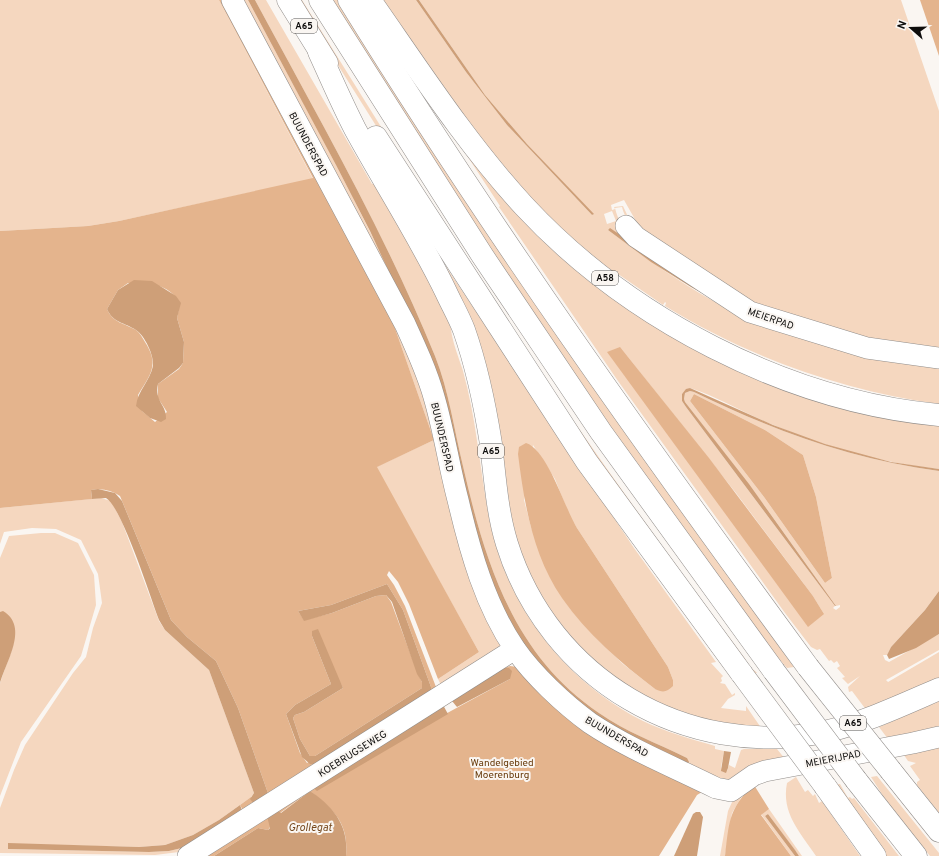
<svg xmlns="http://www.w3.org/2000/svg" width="939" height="856" font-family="Overpass,sans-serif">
<rect width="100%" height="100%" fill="#faf6f2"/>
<g fill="#f5d7bf" fill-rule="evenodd">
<path d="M0,0h219l94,179 -194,42 -31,5 -88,5z"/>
<path d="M237,0h11c60,113 123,224 173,342 9,21 17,43 23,65 5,20 8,42 13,62 27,104 52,193 146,254 26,17 55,28 82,42l3,-1 -1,-6c-30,-15 -61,-26 -88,-45 -86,-58 -114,-151 -136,-247 -9,-37 -14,-75 -28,-110 -50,-123 -117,-239 -180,-356h11l106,184 2,-1 4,7c20,36 41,71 59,107 4,9 13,22 14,32 1,12 8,29 12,42 15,54 17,106 29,160 19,81 77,153 151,190 23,11 48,18 72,25v3l9,2 -3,16 2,5 4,-1 2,-6 6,3 6,-18 3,-1h33l12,15c-9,1 -18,1 -26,4 -15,5 -27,21 -44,16 -39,-18 -80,-34 -117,-57 -90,-58 -119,-141 -144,-240 -13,-48 -19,-97 -39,-143z"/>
<path d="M297,0h5c71,114 142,229 217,341 72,108 149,214 227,319l-3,2c4,5 10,6 14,11l-9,1 -58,-76 -283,-423z"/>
<path d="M330,0h8l237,361 219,306 -7,1 -21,-24 -49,-66 -182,-258z"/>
<path d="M382,0h34l50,72 41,53 85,90 1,-1 -66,-70 -42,-49 -66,-95h482l38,111v245c-26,-2 -53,-8 -78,-14 -74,-18 -132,-44 -194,-89 -17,-12 -40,-24 -45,-46l-7,1c5,24 27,35 44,48 87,64 173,93 280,107v3c-68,-5 -137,-26 -198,-54 -47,-21 -89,-54 -131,-83l-2,1c41,30 83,62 130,83 64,29 132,46 201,56v35c-98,-14 -189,-46 -274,-98l1,-3 -1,-1 -2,3 -45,-31 -2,2c-32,-26 -62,-52 -90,-81 -55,-59 -99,-128 -144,-195zM624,200l17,30 -11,-9 -7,-15 -9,1 1,2 -3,1 -1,-5zM612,211l4,10 -9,3 -3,-10z"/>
<path d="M443,119l220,207 276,96v47c-58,-6 -114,-22 -168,-45 -27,-11 -53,-27 -81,-36l-8,6v7l4,6 149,199 -2,2 3,2 4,-3v-2l-4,1 -72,-101 -79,-103 -1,-3 1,-6 5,-2 4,1c78,38 159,68 245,79v120l-14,19 -34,37 -4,8h-4l2,5 4,2 50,-28v16l-53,30 2,2 51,-30v28l-72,31 -15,-20 -3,1 -1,-5 12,-11 -12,8 -6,-6 3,-1 -8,-9 3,-2 -3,-5 -3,2 -3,-3 -2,1 -9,-12 -3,1 -6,-3 -26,-34 -167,-232 -119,-174 1,-1zM620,347l116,146 77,103 11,18zM694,394l71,36 38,25 13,42 16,81 -7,5 -61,-86 -74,-96z"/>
<path d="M420,228l214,320 82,114 -5,1 12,13 -2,2 1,3 -2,2 5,1 7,11 3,-2v2l-7,4 -7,9 25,3v-5l18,26 -99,-20 -88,-59 -58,-92 -26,-131zM533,445l22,34 15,38 7,11 91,139 5,13 -18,9 -32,-25 -25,-24 -27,-30 -16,-24 -9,-19 -15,-40 -7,-27z"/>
<path d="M390,314l14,17 101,313 -64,41 -3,-6 41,-27 -103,-185 58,-27z"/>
<path d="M101,498l10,3 11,21 37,99 6,9 44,40 45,123 -3,4 -32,23 -26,15 -28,10 -26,2 -131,-3v5l141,3 20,-1 17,-4 -7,5 -24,3 -155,-2v-45l14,-38 11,-25 48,-72 13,-16 7,-29 9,-25 -4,-29 -17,-34 -25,-11 -24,-1 -28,4 -4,12v-36z"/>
<path d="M41,533h14l23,10 16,32 2,30 -15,51 -60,86 -21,54v-112c6,-25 26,-49 4,-72h-4v-54l9,-22z"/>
<path d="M939,701v30l-48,12 -12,-16z"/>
<path d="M939,739v74l-22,-28v-3l3,-2 -10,-14 6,-3 -8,-2 -6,-9z"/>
<path d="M877,776l62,77v3h-9l-45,-57 -14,-22z"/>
<path d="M796,777l9,15 3,-2 5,6 2,-2 4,9 3,-2 38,55h-44c-16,-24 -35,-43 -29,-73z"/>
<path d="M840,784l8,14 2,-1 2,2 2,-1 45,58h-20l-47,-71z"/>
<path d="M742,796l-10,17 -7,43h-5l8,-45 5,-11z"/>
<path d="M769,809l33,47h-3l-31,-42 -3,2 30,40h-4l-30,-42z"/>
</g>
<g fill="#e4b48d" fill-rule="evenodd">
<path d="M219,0h2l169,314 44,126 -57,27 102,185 -41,27 -29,-75 -11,-22 -9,-11 -2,4 7,10 11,21 31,81 -1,6 -190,121 -5,-9 11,-8 3,7 15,-8 -31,-88 -22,-47 -29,-24 -16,-17 -51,-124c-9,-6 -18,-8 -29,-6l1,9 -92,9v-277l88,-5 31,-5 194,-43zM128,283c21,0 40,0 52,20l-3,15 7,24 -1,21 -4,6 -21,15v14l9,14 -12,10 -13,-11 -4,-16c12,-20 22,-30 7,-53 -3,-5 -5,-9 -9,-12 -12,-7 -23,-7 -29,-21l11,-19zM387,584l16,26 28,77 -124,76 -7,-10 -14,-39 9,-9 36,-21 -19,-48v-5l31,57 -39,24 -9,3 -2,3 7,21 10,17h5l107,-68v-6l-4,-8 -27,-72 -5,-7 -10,1 -44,17 -28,7 -6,-9 33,-6z"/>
<path d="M920,0h19v56z"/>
<path d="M620,347l89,111 104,138 11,18 -16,13 -201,-275z"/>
<path d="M694,394l71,36 38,25 13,42 16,81 -7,5 -61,-86 -74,-96z"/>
<path d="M526,443c22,7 39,66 51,85l91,139 5,13v6c-6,6 -10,7 -18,3 -34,-26 -68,-55 -93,-91 -29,-42 -38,-95 -44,-144l1,-7z"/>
<path d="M510,666l7,1 185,125 -5,3 -38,61h-313c3,-33 -12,-46 -36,-65l-30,22 -12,17 -10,-2 -44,28h-14l59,-41 251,-136 -4,-11h-2z"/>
<path d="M754,785l15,24 -8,6 30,41h-66c4,-32 3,-48 29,-71z"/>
</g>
<g fill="#ce9f78">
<path d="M248,0h7c63,117 130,233 180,356 14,35 19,73 28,110 22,96 50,189 136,247 27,19 58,30 88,45l2,4 -2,3 -94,-49 -62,-59 -28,-45 -23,-63 -72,-236 -38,-82 -34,-66z"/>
<path d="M416,0h3l66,95 42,49 67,70 -2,1 -85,-90 -41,-53z"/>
<path d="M610,228l84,57 245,81v3l-75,-13 -126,-43 -47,-26 -40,-25 -43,-32z"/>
<path d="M134,280l18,1 24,15 5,7 -4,15 7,24 -1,21 -4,5 -21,16c-4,17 9,21 8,35l-5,3 -11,-4 -14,-12c2,-16 14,-25 17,-40 1,-11 -8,-30 -17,-36 -12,-8 -23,-7 -29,-21l11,-19z"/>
<path d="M690,388l83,37 52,19 66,18 48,7v2c-86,-11 -167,-41 -245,-79l-4,-1 -5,2 -1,6 1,3 64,82 87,122h-1l-149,-199 -4,-6v-7l4,-5z"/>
<path d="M98,489l17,4 7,8 49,119 16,17 29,24 22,47 31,88 -15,8 -4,-5 4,-6 -45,-123 -44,-40 -6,-10c-8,-21 -37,-113 -53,-122l-14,1 -1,-9z"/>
<path d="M387,584l16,26 28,77v5l-116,72h-5l-8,-7 -16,-43 9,-9 36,-21 -19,-48v-5l6,-2 25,59 -39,24 -9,3 -2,3 7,21 10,17h5l107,-68v-6l-5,-8 -25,-72 -6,-7 -10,1 -44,17 -28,8 -6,-10 33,-6z"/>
<path d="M939,591v43l-23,14 -27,11 -2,-4 4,-8 34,-37z"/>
<path d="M3,611c27,16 2,52 -3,73v-72z"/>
<path d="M504,668h5l3,3 -2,8 -53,28 -5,-6z"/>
<path d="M443,705l5,9 -131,77 -7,-6z"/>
<path d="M724,751l7,1 -3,16 -2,5 -5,-2z"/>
<path d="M310,791c24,16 39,35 36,65h-132l44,-28 10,2 2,-2 -3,-12 10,-6 4,3z"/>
<path d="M240,805l2,5 -56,37 -17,4 -20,1 -141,-3v-6l131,4 26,-2 28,-10 26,-15z"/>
<path d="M696,812h4l3,5 -6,39h-23l19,-42z"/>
<path d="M768,814l27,36 4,6h-4l-30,-40z"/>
</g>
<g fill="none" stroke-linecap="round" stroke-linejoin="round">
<g stroke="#918d8a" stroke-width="22">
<g id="minor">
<path d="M232,0l173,324c11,24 22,48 29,73 10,34 15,69 24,103 12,51 27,105 57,149 18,26 49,55 75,74 39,26 84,44 126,65l15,3 23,-16 11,-4 148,-28 26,-6"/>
<path d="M626,226l10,11 114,75 117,36 72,10"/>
<path d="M188,856l327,-207"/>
</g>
</g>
<g stroke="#918d8a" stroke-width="23">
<g id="highway">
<path d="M288,0l39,63"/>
<path d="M320,0l162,255 119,177 173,239"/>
<path d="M349,0c142,230 299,449 459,667"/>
<path d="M370,0c49,70 96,143 154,206 104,112 262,195 415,209"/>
<path d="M319,52c12,26 23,52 36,77 30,55 64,107 91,163 6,13 13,25 18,38 13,37 21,76 27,114 4,34 6,68 16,100 42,135 179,216 317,188 40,-9 78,-27 115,-43"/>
<path d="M376,137l211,325 155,212"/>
<path d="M891,771l48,60"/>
<path d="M856,780l60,76"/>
<path d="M825,786l50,70"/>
</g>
</g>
<use href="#minor" stroke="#fff" stroke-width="21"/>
<use href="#highway" stroke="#fff" stroke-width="22"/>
<g stroke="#918d8a" stroke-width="23" stroke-linecap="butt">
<g id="highway-bridge">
<path d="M808,667l83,104"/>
<path d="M774,671l82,109"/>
<path d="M742,674l83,112"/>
</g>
</g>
<use href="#highway-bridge" stroke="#fff" stroke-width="22"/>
</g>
<g text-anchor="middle" stroke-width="4" stroke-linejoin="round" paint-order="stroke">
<g fill="#faf6f2" stroke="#555351" stroke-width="1">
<rect x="291" y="19" width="26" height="14" rx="3"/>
<rect x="592" y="271" width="26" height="14" rx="3"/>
<rect x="478" y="444" width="26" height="14" rx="3"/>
<rect x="840" y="716" width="26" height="14" rx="3"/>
</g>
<g font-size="9" font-weight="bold" fill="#0e0d0c">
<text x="304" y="29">A65</text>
<text x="605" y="281">A58</text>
<text x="491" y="454">A65</text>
<text x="853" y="726">A65</text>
</g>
<g font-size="10" fill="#0e0d0c" stroke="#faf6f2">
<text transform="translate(309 144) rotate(62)" y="4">BUUNDERSPAD</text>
<text transform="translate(771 318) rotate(19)" y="4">MEIERPAD</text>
<text transform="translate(443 437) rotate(77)" y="4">BUUNDERSPAD</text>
<text transform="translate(617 736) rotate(30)" y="4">BUUNDERSPAD</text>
<text transform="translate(352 753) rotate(-32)" y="4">KOEBRUGSEWEG</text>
<text transform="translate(833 758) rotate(-11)" y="4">MEIERIJPAD</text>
</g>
<g font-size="10" fill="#673a0a" stroke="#faf6f2">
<text x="502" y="766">Wandelgebied<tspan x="502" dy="12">Moerenburg</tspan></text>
</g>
<g font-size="11" font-style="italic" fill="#77491d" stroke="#faf6f2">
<text x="310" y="831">Grollegat</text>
</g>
</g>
<g transform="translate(911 28) rotate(290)" stroke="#faf6f2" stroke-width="3" paint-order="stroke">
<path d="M0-3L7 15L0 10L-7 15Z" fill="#0e0d0c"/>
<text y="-6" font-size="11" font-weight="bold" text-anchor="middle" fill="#0e0d0c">N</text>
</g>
</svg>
